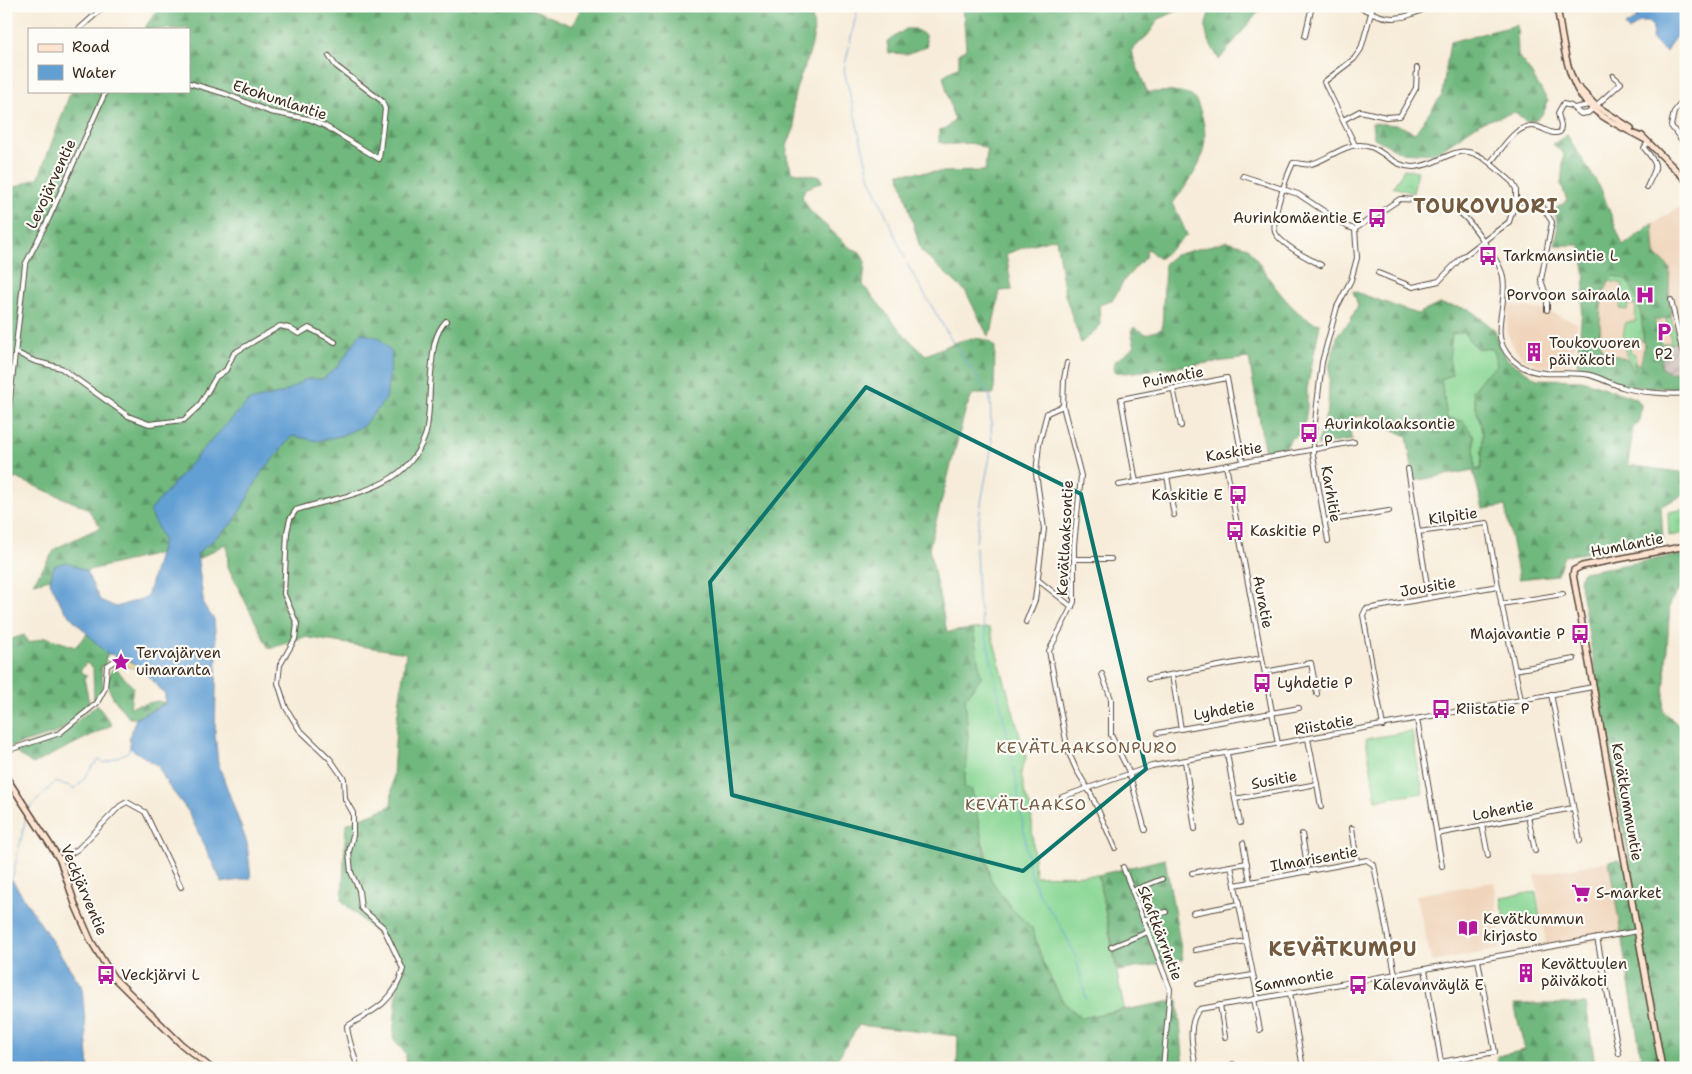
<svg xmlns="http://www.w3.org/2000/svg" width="1692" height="1074" font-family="'Shantell Sans',sans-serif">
<defs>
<pattern id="industrial-furrows" width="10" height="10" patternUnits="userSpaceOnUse" patternTransform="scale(1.25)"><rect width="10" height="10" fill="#cec1b9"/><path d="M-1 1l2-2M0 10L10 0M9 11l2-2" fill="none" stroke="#b2a69f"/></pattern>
<pattern id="forest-firs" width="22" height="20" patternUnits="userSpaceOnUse" patternTransform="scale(1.25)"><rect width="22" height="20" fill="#70b87e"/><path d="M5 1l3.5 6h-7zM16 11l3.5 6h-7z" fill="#5d9667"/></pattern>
<pattern id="sand-dots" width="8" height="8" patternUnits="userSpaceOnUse" patternTransform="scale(1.25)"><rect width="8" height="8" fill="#eeda9e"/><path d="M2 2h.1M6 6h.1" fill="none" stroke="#cdbb88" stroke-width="1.8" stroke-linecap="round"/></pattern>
<pattern id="park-crowns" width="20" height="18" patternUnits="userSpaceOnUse" patternTransform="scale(1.25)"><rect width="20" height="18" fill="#8bd795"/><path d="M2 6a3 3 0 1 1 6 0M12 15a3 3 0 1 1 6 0" fill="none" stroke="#79b980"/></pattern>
</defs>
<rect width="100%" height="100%" fill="#fdfcf7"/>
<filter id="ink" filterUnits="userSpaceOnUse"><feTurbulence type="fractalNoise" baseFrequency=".02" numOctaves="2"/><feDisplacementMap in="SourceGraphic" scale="10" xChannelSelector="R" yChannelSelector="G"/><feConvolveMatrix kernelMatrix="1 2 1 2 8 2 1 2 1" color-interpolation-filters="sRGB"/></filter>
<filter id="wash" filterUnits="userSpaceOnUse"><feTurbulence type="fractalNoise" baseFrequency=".0096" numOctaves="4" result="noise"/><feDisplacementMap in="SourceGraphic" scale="20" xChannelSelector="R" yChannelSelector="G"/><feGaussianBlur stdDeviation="1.12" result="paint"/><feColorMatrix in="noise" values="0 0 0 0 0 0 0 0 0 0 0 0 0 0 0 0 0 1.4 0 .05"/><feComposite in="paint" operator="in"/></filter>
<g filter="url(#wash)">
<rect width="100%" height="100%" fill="#f7ecd9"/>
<g fill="#f0d5bc">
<path d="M1686,204v180l-86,-35v-40l9,-28 44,-58z"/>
<path d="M1508,304l39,7 30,12 -4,41 -31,3 -19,-9 -8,-8 -8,-17z"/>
<path d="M1609,861l13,76 -75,13 -12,-75z"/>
<path d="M1494,882l8,67 -70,13 -16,-67z"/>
</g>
<path fill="url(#industrial-furrows)" d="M1677,342l7,28 -14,3 -9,-5v-8l8,-5 -2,-10z"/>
<g fill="#8bd795" stroke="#63805a">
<path d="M1671,317l6,25 -10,3 -1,-2 5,-2 -5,-22z"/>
<path d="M1463,332l13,16 17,1 4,16 -11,9 -14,17 11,44 -2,34h-6l-1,-33 -11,-15 -16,-3 -6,-39 11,-4 -3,-17 3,-24z"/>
<path d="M990,628l36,130 -5,14 4,22 6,14 4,68 63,-1 26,134 -42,9 -19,-16 -20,-39 -11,-35 -20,-18 -22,-32 -4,-26 -22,-64 4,-53 -3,-36 16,-22 -8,-48z"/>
<path d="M1412,731l11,62 -47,7 -10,-61z"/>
<path d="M1536,892l4,24 -35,6 -4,-25z"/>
</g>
<g fill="url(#forest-firs)" stroke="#56714e" fill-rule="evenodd">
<path d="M160,6h365l47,20 10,-20h226c18,37 -12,63 -15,100 -1,6 2,13 2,19 0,4 -3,8 -4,11 -7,14 -5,23 2,36l28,5 1,5 -17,7 -3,8 8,14 39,36 11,5 5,10 -2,23c21,24 38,50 63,70 20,-8 53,-28 69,-8l-1,47h-21l-7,14 -37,140 18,84 26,-3 8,48 -16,22 3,36 -4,52 8,3 18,88 22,31 20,19 11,35 20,39 18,16 97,-18 6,68h-227l1,-32 -99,-11 -25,39 3,4h-431v-14l-13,-16 7,-82 -58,-55 4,-77 45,-18 5,-78 10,-75 -102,-16 -35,12 -41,-82 -1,-24 -29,16 -23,-9 -142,33 23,-35 45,-21 -14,-19 -71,-30 -10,8v-295l33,-14 32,-86h118v-62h-45z"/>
<path d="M963,6h218l-4,5 -18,8 -11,16 -17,16 16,41c11,1 27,-2 38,1 10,2 13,11 16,20 12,38 -6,61 -28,90l14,32 -28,24 -12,-11 -1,8 -21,23 -13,22 -13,4 1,21 -19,17 -16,-48 -9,-57 -23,6 -27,10 6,36 -12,1 -8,38 -4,7 -22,-44 -45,-41 -22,-78 86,-2 2,-21c-20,-14 -29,-1 -48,-8v-12l8,-2 7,-8 -11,-44 16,-10v-12l7,-5z"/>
<path d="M1212,6h51l-44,54c-12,-24 -19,-27 -7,-54z"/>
<path d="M1517,25l1,31 11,14 19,31c-4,13 -7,19 -21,21l-12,-10 -35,11 -46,31 -33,-2 -27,-14 -2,-15 26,2 17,8 27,-38 8,-53z"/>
<path d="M906,29h9l10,6 2,11 -20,8 -18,-1 -2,-11z"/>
<path d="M1567,135l34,54 22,57 30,-23 2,31 15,14 -1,24 2,24 -13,5 -4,-2 7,25 5,-1 3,12 -8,5v8l9,5 14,-3 1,19 -63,-3 -40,-17 -5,-4 8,-88 -5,-32h-25l3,-15 -3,-21 12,-8 -6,-17 3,-30 -11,-10zM1613,276l11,4c15,28 26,54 16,85l-39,-16c-1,-24 -4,-53 12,-73z"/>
<path d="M1227,241l21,6c16,23 44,72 72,77l-13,65v19l-4,26 -12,4 -6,12 -20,3 -16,-95 -123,15 -11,-1 -2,-9 22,-17 -4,-15 3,-4 12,7 16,-5 3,-66 10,-8z"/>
<path d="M1353,291l64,23 23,-10 29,5 26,21 4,15 9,15 29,19 45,1 55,19 4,6 -2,17 -6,6 -5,37 58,8v21l-25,12 2,35 -99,15 -7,19 -38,4 -14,-73 -22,3 -10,-39 -59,11 -7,-45 -44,-20 -14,2 3,22 -35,5 11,-37 2,-46 8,-28 12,-13 8,-16zM1463,332l13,16 17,1 4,16 -12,10 -13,16 11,44 -2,34 -6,-1 -1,-32 -11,-15 -16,-3 -6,-39 11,-4 -3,-17 3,-24z"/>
<path d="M1686,554v27l-16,21 -7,109 23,21v168l-5,14 5,32v122h-187l-2,-12 28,-6 -11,-46h72l9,60 46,-8 -32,-195 9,-1 13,11 -52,-292 4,-7z"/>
<path d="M87,634l20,20 -2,11 -4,1 2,21 -9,16 -1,-36 -7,-4 -6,8 7,5 -3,2 6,29 -31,25 -53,16v-107l18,-6 4,8 18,-6 29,10z"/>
<path d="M114,667l19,20 -3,20 28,-6 7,2 -29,15h-7c-12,-16 -31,-32 -15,-51z"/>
<path d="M97,705l15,20 -79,39 -21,-14 49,-16z"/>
<path d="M1165,859l18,101 -65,11 -20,-96z"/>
</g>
<path fill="url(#sand-dots)" stroke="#94825e" d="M118,654l25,15c-13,0 -20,-6 -33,-6z"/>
<g fill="url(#park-crowns)" stroke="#63805a">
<path d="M1404,169l14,2 -5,22 -20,-6z"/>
<path d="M1613,276c3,1 9,2 12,4 14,12 18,45 18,62l-4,-4 -7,1 -2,14 5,1 -1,18c-9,-18 -14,-30 -8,-50h9l1,-17 -8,-1 -1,6 -7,-1 3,-25 -14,-3z"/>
<path d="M1686,509v24l-17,3 -1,-24z"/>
</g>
<g fill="#629fd3" stroke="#4e6478">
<path d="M1635,6h51v26c-11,2 -15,11 -20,20l-14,-12 1,-13 -5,-5h-8l-11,9 -4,-5 11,-7z"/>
<path d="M361,333l18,5 13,15 -6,46 -23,27 -23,10 -22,5 -26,-5 -32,39 -26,47 -37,32 7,52 10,13 3,36 -2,78 3,30 29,80 4,35 -29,5 -34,-72 -20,-26 -10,-19 -28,-18 -1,-9 7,-21 29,-14v-10c-16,-17 -32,-39 -58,-40l-43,-44 -14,-28 4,-16 12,-4 20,9 14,29 16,7 31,-10 16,-57 -13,-29 54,-63 45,-47 34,-8 23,-14h17l16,-14z"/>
<path d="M6,880h6l70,107 7,81h-83z"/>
</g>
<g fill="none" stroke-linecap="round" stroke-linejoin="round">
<g stroke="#629fd3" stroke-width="1">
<path d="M858,6l-14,64 26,108 35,80"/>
<path d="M907,264l45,77 38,55 2,50 -10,51 -6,45"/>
<path d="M976,547l2,54 35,160"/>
<path d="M1014,767l16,105 8,21 21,30 16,31 11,45"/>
<path d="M29,809l26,-27 15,4 3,3c12,-6 15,-21 26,-29l6,3 23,-11 2,-4"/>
<path d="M12,880l15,-68"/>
</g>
</g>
</g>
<g filter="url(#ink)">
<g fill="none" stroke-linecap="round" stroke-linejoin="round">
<g stroke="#57473a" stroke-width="6">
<g id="street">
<path d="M1358,6c33,18 41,14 74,0"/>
<path d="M79,29l26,-23"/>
<path d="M1305,36l7,-30"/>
<path d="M189,83l37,11 44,18 39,7 16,7 54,33 6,-50 -3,-8 -46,-35 -7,-10"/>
<path d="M1686,97l-12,15 -3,14 15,20"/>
<path d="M1574,108l15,-3"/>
<path d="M1343,120l17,-9 26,6 14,-1 16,-28 1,-20"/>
<path d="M1355,145l-31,-63 30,-23 7,-10 12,-43"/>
<path d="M1243,176l55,18 50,33 7,2 45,-30c12,0 50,5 59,13 12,9 42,51 44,65 6,33 -20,62 16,88 21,14 47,5 71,10 11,3 21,9 32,12 14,5 49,8 64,6"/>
<path d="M1647,187c9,-21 14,-19 -3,-39l4,-6"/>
<path d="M1516,200l26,6 10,16 -11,58 6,18v12"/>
<path d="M1321,265c-12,-6 -38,-20 -45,-31 -7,-11 11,-58 17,-71 6,-1 12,3 18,1 16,-4 30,-18 47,-19 21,-2 34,23 56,22 32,-2 42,-31 76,-4 13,-15 29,-45 51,-35 7,3 12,7 19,4l1,-6 -3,-13 5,-9 8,2 10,8 7,-1 33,-30 -8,-7"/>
<path d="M1378,273l35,14 26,-6 21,-22 49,-37 7,-22v-11l-4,-7 -22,-19"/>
<path d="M1671,300l15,68"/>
<path d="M15,352l19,9 27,7 67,48 21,8 35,-4 15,-14 17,-29 10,-7 8,-17 46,-27 9,2 10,6 10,-6 26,14"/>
<path d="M1067,363l-3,16 -1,27 18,70 -7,69v57l-25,49 19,100 8,18 15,25 24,54"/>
<path d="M1173,388l8,38"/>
<path d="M6,435l19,-170 24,-47 57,-127"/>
<path d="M1226,465l52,279"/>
<path d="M1408,469l21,128"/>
<path d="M1167,476l7,39"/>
<path d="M1136,482l-15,-83 106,-21 16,84"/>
<path d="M1119,485l235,-43"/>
<path d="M1325,521l64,-10"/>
<path d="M1418,532l69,-9 11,63"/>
<path d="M1328,541l-15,-86v-16l9,-77 15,-55 14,-27 6,-22 -2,-29"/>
<path d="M1074,559h37"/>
<path d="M1038,580l34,27"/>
<path d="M1501,604l62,-10"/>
<path d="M1026,622l9,-22 9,-71 -8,-55 3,-30 8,-31 16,-7"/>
<path d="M1515,670l59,-11"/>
<path d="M1265,672l46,-9 6,31"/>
<path d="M1102,674l9,25v36l18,37 16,58"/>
<path d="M1172,675l9,54"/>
<path d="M1148,679l114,-21"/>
<path d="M1551,694l29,147"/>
<path d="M1417,719l25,147"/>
<path d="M1383,726l-20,-111 3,-6 132,-23 23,114"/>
<path d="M1158,733l141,-25"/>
<path d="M6,751l54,-18 37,-30 8,-15 2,-22 10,-7"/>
<path d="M1227,753l8,46 82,-15 -9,-45"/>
<path d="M1185,761l10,68"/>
<path d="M1317,784l4,23"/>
<path d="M1062,797l90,-31 441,-79"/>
<path d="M1235,799l5,24"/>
<path d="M1528,816l7,35"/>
<path d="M1482,825l6,31"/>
<path d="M1352,828l5,34"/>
<path d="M1302,834l6,38"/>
<path d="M1437,834l136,-26"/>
<path d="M1243,843l7,38"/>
<path d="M60,860l18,-11 42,-43 7,-4 18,10 36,75"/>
<path d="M1231,866l4,19"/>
<path d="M1123,867l47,122 -7,79"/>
<path d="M1192,873l55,-10"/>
<path d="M1132,891l30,-12"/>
<path d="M1193,913l46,-9"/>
<path d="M1143,920l23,-8"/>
<path d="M1597,938l22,116"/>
<path d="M1111,947l37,-15"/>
<path d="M1195,950l51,-9"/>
<path d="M1425,969l17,99"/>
<path d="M1198,984l55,-9"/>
<path d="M1290,993l13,75"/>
<path d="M1254,999l6,31"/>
<path d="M1258,999l-23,-114 132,-25 7,5 21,109"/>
<path d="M1220,1005l5,32"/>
<path d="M1441,1062l54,-10 -17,-92"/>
<path d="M1233,1064l1,4"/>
<path d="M357,1068c-2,-15 -9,-27 -10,-42 27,-15 48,-25 56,-57l-20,-42 -22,-19 -2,-18 -8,-18 -2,-20 4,-17v-22l-8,-14 -1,-20 -14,-20 -31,-30 -13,-21 -8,-25 2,-18 15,-26 2,-15 -13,-30 3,-62 3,-13 6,-9c49,-16 109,-18 129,-74 5,-14 4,-45 6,-62 2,-19 1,-38 15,-53"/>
<path d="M1196,1068c-3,-18 -10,-45 4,-59l438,-78"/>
<path d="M1288,1068l14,-3"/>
</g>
</g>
<g stroke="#57473a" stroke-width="8">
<g id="secondary">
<path d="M1557,6c5,29 9,77 31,98 15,16 37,24 56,35"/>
<path d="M1579,88l16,17 36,23"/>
<path d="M1642,136l44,44"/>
<path d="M6,777l54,83 16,47 15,34 22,36 68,67 30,24"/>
<path d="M1662,1068l-89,-494 1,-4 8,-4 104,-20"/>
</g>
</g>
<use href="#street" stroke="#fff" stroke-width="4"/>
<use href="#secondary" stroke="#fde4d1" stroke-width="5"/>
</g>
</g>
<path fill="none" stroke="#0f766e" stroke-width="4" stroke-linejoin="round" d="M866,387l215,107 65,275 -123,102 -291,-76 -22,-213z"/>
<defs>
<g id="bus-bare" transform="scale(1.5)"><path d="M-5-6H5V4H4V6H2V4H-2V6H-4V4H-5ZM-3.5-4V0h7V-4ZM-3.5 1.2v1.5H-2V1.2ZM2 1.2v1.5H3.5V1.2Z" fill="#b5179e" stroke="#fdfcf7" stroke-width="2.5" paint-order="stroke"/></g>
<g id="hospital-bare" transform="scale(1.5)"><path d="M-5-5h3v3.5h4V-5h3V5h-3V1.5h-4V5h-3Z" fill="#b5179e" stroke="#fdfcf7" stroke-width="2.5" paint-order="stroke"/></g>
<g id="parking-bare" transform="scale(1.5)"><path d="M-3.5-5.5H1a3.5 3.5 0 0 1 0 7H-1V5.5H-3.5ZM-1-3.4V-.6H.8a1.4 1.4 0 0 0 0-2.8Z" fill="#b5179e" stroke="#fdfcf7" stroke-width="2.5" paint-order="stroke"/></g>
<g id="building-bare" transform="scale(1.5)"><path d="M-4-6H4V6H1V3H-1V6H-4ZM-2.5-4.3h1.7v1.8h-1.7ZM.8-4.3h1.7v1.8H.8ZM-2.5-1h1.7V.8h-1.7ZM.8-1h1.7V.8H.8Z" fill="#b5179e" stroke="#fdfcf7" stroke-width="2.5" paint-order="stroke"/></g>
<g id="sight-bare" transform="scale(1.5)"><path d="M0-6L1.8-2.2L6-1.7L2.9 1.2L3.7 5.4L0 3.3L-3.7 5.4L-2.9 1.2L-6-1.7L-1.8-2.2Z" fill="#b5179e" stroke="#fdfcf7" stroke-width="2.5" paint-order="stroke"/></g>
<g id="supermarket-bare" transform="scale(1.5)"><path d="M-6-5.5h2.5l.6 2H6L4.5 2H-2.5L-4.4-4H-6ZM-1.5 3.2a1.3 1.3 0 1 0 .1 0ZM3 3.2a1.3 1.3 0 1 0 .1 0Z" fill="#b5179e" stroke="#fdfcf7" stroke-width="2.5" paint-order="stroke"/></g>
<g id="library-bare" transform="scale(1.5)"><path d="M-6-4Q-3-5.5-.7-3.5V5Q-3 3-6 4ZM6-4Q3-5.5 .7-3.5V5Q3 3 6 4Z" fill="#b5179e" stroke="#fdfcf7" stroke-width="2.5" paint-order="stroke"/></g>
</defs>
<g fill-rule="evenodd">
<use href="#bus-bare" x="1377" y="218"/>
<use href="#bus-bare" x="1488" y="256"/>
<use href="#hospital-bare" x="1645" y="295"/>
<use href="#parking-bare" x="1664" y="332"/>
<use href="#building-bare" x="1534" y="352"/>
<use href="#bus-bare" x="1309" y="433"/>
<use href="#bus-bare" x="1238" y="495"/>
<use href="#bus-bare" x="1235" y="531"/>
<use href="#bus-bare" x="1580" y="634"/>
<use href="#sight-bare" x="121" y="662"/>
<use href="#bus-bare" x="1262" y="683"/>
<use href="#bus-bare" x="1441" y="709"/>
<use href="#supermarket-bare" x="1581" y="893"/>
<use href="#library-bare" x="1468" y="928"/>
<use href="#building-bare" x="1526" y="973"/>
<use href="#bus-bare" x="106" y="975"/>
<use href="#bus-bare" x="1358" y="985"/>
</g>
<g text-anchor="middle" stroke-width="4.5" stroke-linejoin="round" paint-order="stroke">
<g font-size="15" fill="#3b2a1e" stroke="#fdfcf7">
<text transform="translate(280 100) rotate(18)" y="5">Ekohumlantie</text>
<text transform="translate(51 184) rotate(-65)" y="5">Levojärventie</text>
<text transform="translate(1173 377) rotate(-11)" y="5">Puimatie</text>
<text transform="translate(1234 452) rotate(-10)" y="5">Kaskitie</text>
<text transform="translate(1331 494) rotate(80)" y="5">Karhitie</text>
<text transform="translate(1453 516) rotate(-8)" y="5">Kilpitie</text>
<text transform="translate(1065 538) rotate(-87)" y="5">Kevätlaaksontie</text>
<text transform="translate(1627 545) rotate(-11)" y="5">Humlantie</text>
<text transform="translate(1428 587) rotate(-10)" y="5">Jousitie</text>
<text transform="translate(1263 602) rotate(79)" y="5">Auratie</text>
<text transform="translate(1224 710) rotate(-10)" y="5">Lyhdetie</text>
<text transform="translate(1324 725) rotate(-10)" y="5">Riistatie</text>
<text transform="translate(1274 780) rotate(-11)" y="5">Susitie</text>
<text transform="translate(1627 802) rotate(80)" y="5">Kevätkummuntie</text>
<text transform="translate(1503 810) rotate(-11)" y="5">Lohentie</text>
<text transform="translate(1314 859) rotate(-10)" y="5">Ilmarisentie</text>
<text transform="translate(84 890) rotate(67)" y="5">Veckjärventie</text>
<text transform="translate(1160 933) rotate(69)" y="5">Skaftkärrintie</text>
<text transform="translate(1294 980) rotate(-10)" y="5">Sammontie</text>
</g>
<g font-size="15" fill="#3b2a1e" stroke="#fdfcf7" text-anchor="start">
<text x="1362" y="223" text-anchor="end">Aurinkomäentie E</text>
<text x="1503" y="261">Tarkmansintie L</text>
<text x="1630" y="300" text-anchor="end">Porvoon sairaala</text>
<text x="1549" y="348">Toukovuoren<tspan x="1549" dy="17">päiväkoti</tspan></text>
<text x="1664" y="359" text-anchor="middle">P2</text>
<text x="1324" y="429">Aurinkolaaksontie<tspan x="1324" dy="17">P</tspan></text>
<text x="1223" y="500" text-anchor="end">Kaskitie E</text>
<text x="1250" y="536">Kaskitie P</text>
<text x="1565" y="639" text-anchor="end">Majavantie P</text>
<text x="136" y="658">Tervajärven<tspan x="136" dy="17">uimaranta</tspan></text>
<text x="1277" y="688">Lyhdetie P</text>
<text x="1456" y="714">Riistatie P</text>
<text x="1596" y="898">S-market</text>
<text x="1483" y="924">Kevätkummun<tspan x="1483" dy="17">kirjasto</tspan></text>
<text x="1541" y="969">Kevättuulen<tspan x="1541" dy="17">päiväkoti</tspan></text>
<text x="121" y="980">Veckjärvi L</text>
<text x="1373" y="990">Kalevanväylä E</text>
</g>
<g font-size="16" letter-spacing="1" fill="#735a3f" stroke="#fdfcf7">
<text x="1087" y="753">KEVÄTLAAKSONPURO</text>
<text x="1026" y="810">KEVÄTLAAKSO</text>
</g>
<g font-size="20" font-weight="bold" letter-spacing="1" fill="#735a3f" stroke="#fdfcf7">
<text x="1486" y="213">TOUKOVUORI</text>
<text x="1343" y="956">KEVÄTKUMPU</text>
</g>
</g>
<rect width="1692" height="1074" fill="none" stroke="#fdfcf7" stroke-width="25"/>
<rect x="28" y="28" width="162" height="65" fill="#fdfcf7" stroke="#afa8a0"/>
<rect x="38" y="44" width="25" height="8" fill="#fde4d1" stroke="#afa8a0"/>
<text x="72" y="52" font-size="15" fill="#3b2a1e">Road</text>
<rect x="38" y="65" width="25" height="15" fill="#629fd3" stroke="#afa8a0"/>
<text x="72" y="78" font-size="15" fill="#3b2a1e">Water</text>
</svg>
